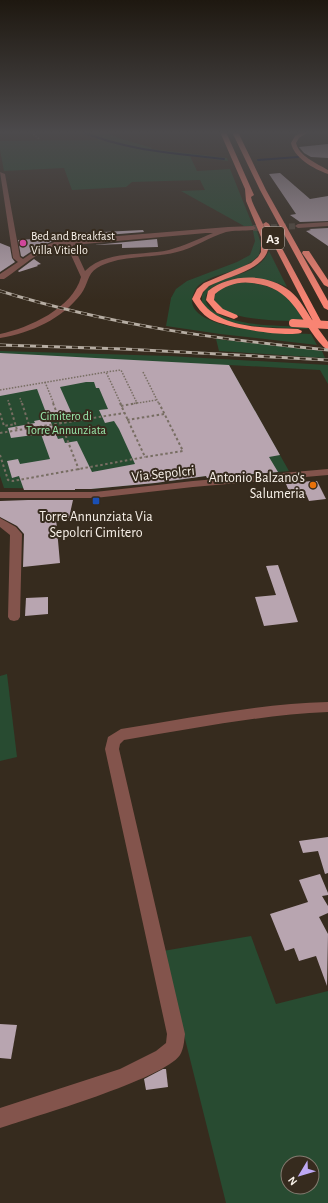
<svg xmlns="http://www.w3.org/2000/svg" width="328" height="1203" font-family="'Alegreya Sans',sans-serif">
<rect width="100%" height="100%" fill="#362b1e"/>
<g fill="#284b31" fill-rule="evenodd">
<path d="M107,133l12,5 33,10 -1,1 76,9 1,3 -38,-5 7,15 33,-2 23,57h-9l-63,-35 24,-1 -5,-10 -68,2 -6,5 -54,3 -8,-22 -60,3 -4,-21v-9l98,-1 -6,-6z"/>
<path d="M253,231h4l4,13 -2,11c-17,19 -42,16 -60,30 -4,4 -7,10 -7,17 3,30 96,31 119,32l6,11 -97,-11 -54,-8 5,-28 5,-9 11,-8 50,-19 13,-7 5,-14z"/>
<path d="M269,251l18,36c-17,-8 -36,-11 -54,-7 -32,5 -39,27 -5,38 25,9 54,7 79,9l1,2c-25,-2 -73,0 -95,-14 -4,-3 -7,-8 -11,-11v-9c11,-23 54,-14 67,-44z"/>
<path d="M247,282c29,5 44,11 56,39 -18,0 -80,0 -88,-19 -2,-3 -1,-6 1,-9 7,-9 21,-10 31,-11z"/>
<path d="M216,339l106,12 3,7 -106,-7z"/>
<path d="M0,351l169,5 159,9v19l-8,-14 -91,-5 60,106 -81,8 -2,-3 -51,7 -64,6 -87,-1 -4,-12z"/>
<path d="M7,674l10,83 -17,4v-85z"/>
<path d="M251,936l25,68 52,-13v212h-102l-63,-252zM288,1163h24v24h-24z"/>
</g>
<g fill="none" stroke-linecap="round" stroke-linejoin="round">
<g stroke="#000e36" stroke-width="2">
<path d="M83,132c45,19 93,21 141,27"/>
<path d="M258,160l40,-3"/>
</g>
</g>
<g fill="#b8a5b0">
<path d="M328,144v14l-17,-1 -7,-4 -5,-6z"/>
<path d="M280,173l30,26 18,-3v25l-28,1 -10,-7 6,-1 -27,-40z"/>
<path d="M328,228v18l-22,-15 5,-1 -2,-1z"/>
<path d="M143,230l1,2 -62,5v-4z"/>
<path d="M64,237l-2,2 -6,1 -18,7 -15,10 -2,-1 -3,-16z"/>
<path d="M157,239l1,8 -36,1v-4l-28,1z"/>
<path d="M0,243l10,4 2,11 3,4 -15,10z"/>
<path d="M34,259l7,5 -4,1 1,1 -19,6 -1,-1z"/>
<path d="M0,353l229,12 51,90 -11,2 9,15 -71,6 -1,-2 -51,7 -64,6h-16v1h-51l-5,-14 -7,2 -5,-17 11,-2 2,5 30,-5 -9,-25 -30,4 -3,-10 27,-5 -1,-2 15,-3 9,21 5,-1 2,5 12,-2 15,31 43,-8 -16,-35 -5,-8 -9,2 -6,-13 9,-1 -9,-21h-3l-2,-6h-8l-26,5 12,27 -24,4 -11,-29 -37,7z"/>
<path d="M311,481h6l9,18 -17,2 -3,-7 -15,2 -5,-12z"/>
<path d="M28,500h45l-4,18h-13l4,45 -37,4 1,-33 -7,-8 -17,-9v-16z"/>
<path d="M278,565l20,57 -34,4 -9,-29 21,-2 -10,-29z"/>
<path d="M48,597v17l-23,2 1,-18z"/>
<path d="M328,837v36l-3,1 -7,-23 -15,2 -4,-12z"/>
<path d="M320,874l8,19v2l-6,1 6,10v7l-9,4 9,17 -1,52 -11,-30 -17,5 -5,-13 -9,3 -15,-37 38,-12 -9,-22z"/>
<path d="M0,1024l17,1 -6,34 -11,-1z"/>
<path d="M163,1069h3l2,18 -22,3 -2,-11z"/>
</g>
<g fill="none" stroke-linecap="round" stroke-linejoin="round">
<path stroke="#53493d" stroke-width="6" stroke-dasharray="6 3" stroke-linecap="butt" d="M253,228l45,-2"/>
<g stroke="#776d62" stroke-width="1.5" stroke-dasharray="1.5 1.5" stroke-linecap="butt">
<path d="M31,132l8,7"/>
<path d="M143,372l16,32"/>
<path d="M45,382l9,22"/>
<path d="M0,390l106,-18"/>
<path d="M20,398l2,6"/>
<path d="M8,400l1,4"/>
<path d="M121,404l-15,-32 15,-2 16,33"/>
<path d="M131,404l26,-4"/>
</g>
<g stroke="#776d62" stroke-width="2" stroke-dasharray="2.5 2.5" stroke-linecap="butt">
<path d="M9,403l8,27"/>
<path d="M22,403l8,25"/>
<path d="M53,403l26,67"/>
<path d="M120,403l25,54 38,-6 -24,-48"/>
<path d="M121,406l16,-3"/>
<path d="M0,413l4,13 12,-2"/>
<path d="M127,420l37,-6"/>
<path d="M0,433l124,-20"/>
<path d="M0,455l8,25 5,1 132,-24"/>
</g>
<g fill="#83544c" fill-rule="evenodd">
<path d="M0,172l5,2 15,83 3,2 16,-11 18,-7 171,-14 25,-1 3,2 -3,2c-9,1 -19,0 -27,2 -17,5 -32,16 -49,20 -26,7 -56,2 -80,16 -10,6 -9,17 -16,26 -19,25 -50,39 -81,44v-4c29,-6 73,-26 81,-57l-15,-33c-23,2 -44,23 -62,35h-4v-5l18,-12 -5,-4zM206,233h7c-15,6 -29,13 -44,17 -27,6 -63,0 -84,21l-12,-26z"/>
<path d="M328,222v4l-30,2 -3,-2 3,-2z"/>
<path d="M328,469v6l-135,12 -98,11h-95v-6h95l98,-11z"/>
<path d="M0,518l16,9 6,7 -2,83 -2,3 -4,1 -4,-1 -2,-3 2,-82 -10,-8z"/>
<path d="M328,702v10c-69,3 -136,17 -204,28l-4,4 -1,5 66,285c-1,7 -1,14 -5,21 -16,24 -147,62 -180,73v-20l120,-39 36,-18 10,-8 1,-9 -62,-285 3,-12 13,-8c69,-11 137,-25 207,-27z"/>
</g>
<path fill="#d77668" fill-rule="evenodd" d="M301,132h7l-9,6 -3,5c3,13 20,20 32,27v4c-14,-5 -34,-16 -37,-31l4,-7z"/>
<g fill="#f88473" fill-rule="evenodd">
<path d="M220,132h6l28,63 -3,2 1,4c5,13 13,24 16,37 7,31 -39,37 -59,48l-6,6 -3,7c19,31 65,28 98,30l4,2 -1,2c-18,4 -74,-5 -91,-14 -8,-5 -13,-12 -18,-20l5,-10 7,-6 47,-20 7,-6 3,-5v-15l-15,-36 -1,-12z"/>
<path d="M232,132h6l28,58 62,111v9l-4,-2 -64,-118z"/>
<path d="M266,222l3,2 53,99 -4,2 -4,-2 14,19v8c-4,-2 -6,-5 -9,-8 -22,-27 -27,-55 -67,-59 -13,-2 -26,2 -37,11l-1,6 9,9 14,6 1,2 -4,2 -17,-6 -11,-13 2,-9c23,-18 59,-18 82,0 10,8 17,21 24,32l-51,-99z"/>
<path d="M303,251h6l19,29v7l-4,-2 -22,-32z"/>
</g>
<g stroke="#b6ada3" stroke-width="3">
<g id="rail">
<path d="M0,291c109,34 215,48 328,59"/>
<path d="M0,345l124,4 204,11"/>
</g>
</g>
<use href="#rail" stroke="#362b1e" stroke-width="2" stroke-dasharray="6" stroke-linecap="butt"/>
<path stroke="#f88473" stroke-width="8" d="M293,323l35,2"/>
</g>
<linearGradient id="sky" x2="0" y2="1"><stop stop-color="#1e1810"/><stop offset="0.44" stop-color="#4c4a4c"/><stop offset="1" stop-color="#4c4a4c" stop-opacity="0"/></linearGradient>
<rect width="328" height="301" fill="url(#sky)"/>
<circle fill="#d1479c" stroke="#362b1e" stroke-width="1.5" cx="23" cy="243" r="4"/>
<circle fill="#e8710a" stroke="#362b1e" stroke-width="1.5" cx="313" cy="485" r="4"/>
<rect fill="#1a4fb4" stroke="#362b1e" stroke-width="1.5" x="92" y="497" width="8" height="8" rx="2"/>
<g text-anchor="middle" stroke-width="4" stroke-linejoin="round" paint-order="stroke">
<g font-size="12" fill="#f9f2ea" stroke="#362b1e" text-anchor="start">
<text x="31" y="240">Bed and Breakfast<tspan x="31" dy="14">Villa Vitiello</tspan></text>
</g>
<g font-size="12" fill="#9ae9ac" stroke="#362b1e">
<text x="66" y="420">Cimitero di<tspan x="66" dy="14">Torre Annunziata</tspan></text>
</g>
<rect fill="#362b1e" stroke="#beb6ad" stroke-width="1" x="262" y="227" width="22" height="22" rx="3"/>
<g font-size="13" font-weight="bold" fill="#f9f2ea">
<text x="273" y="243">A3</text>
</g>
<g font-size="14" fill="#f9f2ea" stroke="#362b1e">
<text transform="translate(163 473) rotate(-6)" y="5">Via Sepolcri</text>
</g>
<g font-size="14" fill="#f9f2ea" stroke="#362b1e" text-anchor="end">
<text x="305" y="482">Antonio Balzano's<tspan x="305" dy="16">Salumeria</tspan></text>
<text x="96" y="521" text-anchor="middle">Torre Annunziata Via<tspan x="96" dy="16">Sepolcri Cimitero</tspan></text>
</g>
</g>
<g transform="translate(300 1175) rotate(232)"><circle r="19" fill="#362b1e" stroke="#847b70"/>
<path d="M0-3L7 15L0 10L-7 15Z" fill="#bea9f4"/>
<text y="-6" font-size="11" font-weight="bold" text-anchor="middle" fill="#f9f2ea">N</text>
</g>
</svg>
